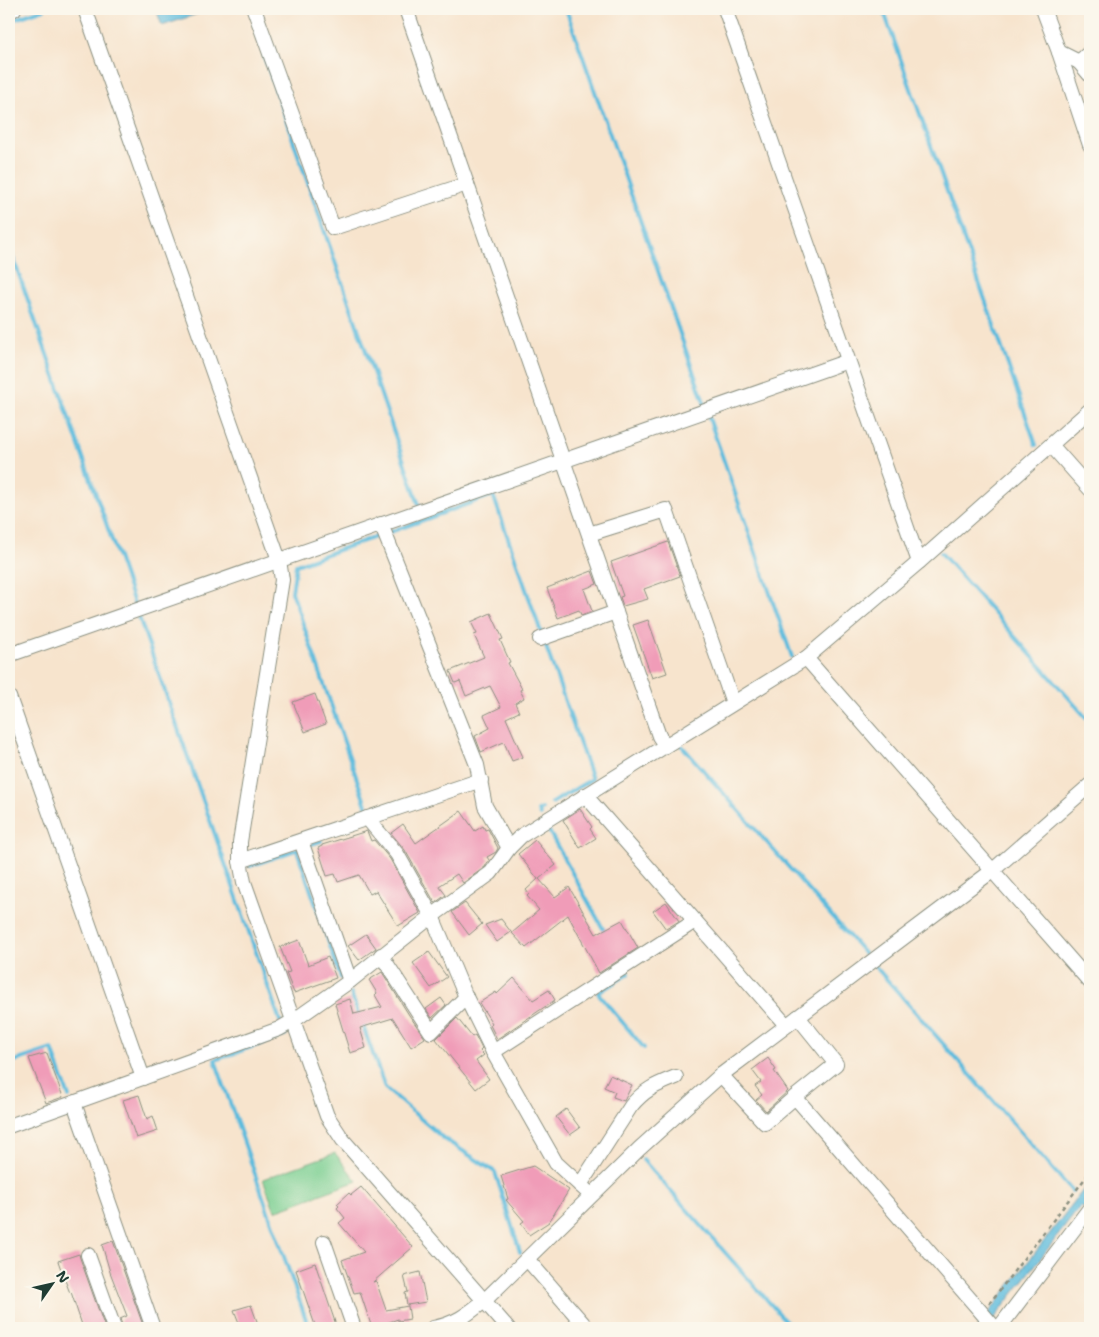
<svg xmlns="http://www.w3.org/2000/svg" width="1099" height="1337" font-family="'Shantell Sans',sans-serif">
<rect width="100%" height="100%" fill="#fbf7ec"/>
<filter id="ink" filterUnits="userSpaceOnUse"><feTurbulence type="fractalNoise" baseFrequency=".02" numOctaves="2"/><feDisplacementMap in="SourceGraphic" scale="10" xChannelSelector="R" yChannelSelector="G"/><feConvolveMatrix kernelMatrix="1 2 1 2 8 2 1 2 1" color-interpolation-filters="sRGB"/></filter>
<filter id="wash" filterUnits="userSpaceOnUse"><feTurbulence type="fractalNoise" baseFrequency=".0096" numOctaves="4" result="noise"/><feDisplacementMap in="SourceGraphic" scale="20" xChannelSelector="R" yChannelSelector="G"/><feGaussianBlur stdDeviation="1.12" result="paint"/><feColorMatrix in="noise" values="0 0 0 0 0 0 0 0 0 0 0 0 0 0 0 0 0 1.4 0 .05"/><feComposite in="paint" operator="in"/></filter>
<g filter="url(#wash)">
<rect width="100%" height="100%" fill="#f7e4cd"/>
<path fill="#7bcf92" stroke="#4d8663" d="M335,1153l22,28 -82,30 -12,-32z"/>
<g fill="#5fbcdd" stroke="#3f7c88">
<path d="M156,9h56l-50,17z"/>
<path d="M1090,1181v13l-6,8 3,2 -3,4 -4,-1 -93,121h-10z"/>
</g>
<g fill="none" stroke-linecap="round" stroke-linejoin="round">
<g stroke="#5fbcdd" stroke-width="4">
<path d="M566,9l139,396"/>
<path d="M883,9l153,436"/>
<path d="M9,21l35,-12"/>
<path d="M264,56l155,449"/>
<path d="M9,246l126,360"/>
<path d="M708,415l84,242"/>
<path d="M390,532l103,-37 49,140"/>
<path d="M941,553l149,169"/>
<path d="M139,617l141,404"/>
<path d="M544,641l48,138 -40,24"/>
<path d="M682,746l182,207"/>
<path d="M368,811l-76,-219 4,-27 82,-29"/>
<path d="M540,815l-2,-4 4,-2"/>
<path d="M545,824l61,110"/>
<path d="M308,845l13,-4"/>
<path d="M297,850l44,128"/>
<path d="M250,866l48,-17"/>
<path d="M875,966l197,225"/>
<path d="M626,970l2,4 -30,19 46,55"/>
<path d="M351,993l8,23"/>
<path d="M362,1023l23,65 58,50 52,34 25,80"/>
<path d="M285,1035l-70,25 94,268"/>
<path d="M9,1063l43,-14 17,48"/>
<path d="M643,1160l149,168"/>
</g>
</g>
<g id="blocks">
<g fill="#f09cb8">
<path d="M668,542l12,34 -36,13 4,10 -25,7 -3,-9 3,-1 -12,-34z"/>
<path d="M592,571l5,13 -13,5 8,22 -11,4 -2,-5 -21,8 -11,-30z"/>
<path d="M491,613l12,26 -3,1 10,22 -2,1 14,26 -2,1 4,8 -9,5 4,9 -13,6 17,39 -11,4 -8,-19 -23,10 -6,-16 15,-8 -6,-13 17,-8 -11,-21 -24,10 -6,-15 -5,2 -5,-12 34,-14 -10,-22 3,-1 -6,-12z"/>
<path d="M648,620l19,53 -15,5 -19,-53z"/>
<path d="M315,694l11,30 -21,8 -12,-30z"/>
<path d="M580,809l12,18 -2,2 6,9 -16,10 -17,-28z"/>
<path d="M461,811l14,20 8,-5 2,4 3,-1 10,19 -2,4 -9,5 2,3 -4,7 -22,16 -6,-9 -18,12 7,9 -11,8 -30,-53 -14,-17 12,-9 13,19z"/>
<path d="M367,831l4,10 3,-1 16,19 30,54 -22,13 -22,-35 -6,3 -11,-19 -21,7 -3,-8 -8,2 -9,-28 4,-2v-1z"/>
<path d="M535,840l21,25 -17,14 16,18 14,-10 27,47 26,-14 16,28 -39,25 -31,-58 -42,33 -14,-15 27,-23 -12,-14 2,-2 -3,-4 12,-11 -20,-25z"/>
<path d="M666,902l13,19 -13,8 -13,-18z"/>
<path d="M465,903l17,21 -13,11 -17,-23z"/>
<path d="M501,919l10,13 -14,10 -12,-17z"/>
<path d="M366,934l10,14 -17,12 -11,-14z"/>
<path d="M299,940l9,25 20,-8 8,21 -42,15 -8,-20 4,-1 -10,-25z"/>
<path d="M429,952l18,25 -16,11 -18,-25z"/>
<path d="M382,972l27,43 16,23 -14,9 -18,-29 -33,10 6,20 -16,5 -15,-49 15,-5 4,15 28,-7 -7,-12 2,-2 -8,-13z"/>
<path d="M514,978l19,22 16,-10 6,10 -58,39 -7,-14 2,-2 -13,-20 17,-11 1,2z"/>
<path d="M441,998l5,7 -14,13 -6,-9z"/>
<path d="M457,1018l15,19 3,-2 7,14 -2,2 4,4 -8,6 13,18 -13,10 -40,-50z"/>
<path d="M47,1053l16,44 -17,6 -17,-45z"/>
<path d="M768,1058l8,12 -2,1 14,20 -22,20 -10,-11 6,-5 -7,-9 6,-4 -9,-12z"/>
<path d="M610,1075l22,10 -8,16 -11,-4 2,-5 -11,-5z"/>
<path d="M139,1095l8,24 6,-3 5,15 -22,7 -13,-38z"/>
<path d="M566,1109l14,19 -10,7 -14,-18z"/>
<path d="M533,1166l36,24 -20,32 -20,13 -8,-12 3,-2 -18,-21 2,-1 -7,-23z"/>
<path d="M361,1187l52,60 -40,35 3,-1 10,29 22,-4 2,13 -12,2v-2l-26,9 -12,-36 -6,1 -12,-33 22,-8 -25,-29 6,-5 -8,-10 2,-2 -2,-2 12,-11 2,2z"/>
<path d="M113,1241l31,87h-21l-3,-9 7,-3 -17,-44 -8,-27z"/>
<path d="M79,1254l1,4 25,70h-22l-12,-36 -1,1 -7,-18 -5,-14z"/>
<path d="M315,1263l18,53 4,12h-21l-20,-58z"/>
<path d="M420,1272l6,30 -19,3 -2,-12 3,-1 -4,-16z"/>
<path d="M251,1305l7,19 -11,4h-6l-7,-18z"/>
</g>
</g>
</g>
<g filter="url(#ink)">
<use href="#blocks" fill-opacity="0" stroke="#8b9080" stroke-width="1"/>
<g fill="none" stroke-linecap="round" stroke-linejoin="round">
<g stroke="#8b9080" stroke-width="16">
<g id="minor">
<path d="M85,9l194,551 3,20 -42,262v19l4,21 83,234 16,24 165,188"/>
<path d="M254,9l79,219 134,-44"/>
<path d="M406,9l253,727 6,9"/>
<path d="M725,9l194,553"/>
<path d="M1043,9l16,43 20,10 11,13"/>
<path d="M9,11l5,-2"/>
<path d="M1059,52l31,93"/>
<path d="M1079,62l11,-10"/>
<path d="M1051,445l39,44"/>
<path d="M381,524l96,241 8,41 24,42"/>
<path d="M589,534l77,-24 67,193"/>
<path d="M540,639l76,-27"/>
<path d="M9,655l839,-294"/>
<path d="M806,658l284,324"/>
<path d="M9,697l134,381"/>
<path d="M585,795l201,230"/>
<path d="M367,818l30,36 35,62 34,81 27,55 63,111 35,32"/>
<path d="M301,841l49,140"/>
<path d="M240,861l241,-81"/>
<path d="M381,955l50,77 35,-35"/>
<path d="M493,1052l202,-131"/>
<path d="M721,1075l44,48 30,-26 200,231"/>
<path d="M795,1097l41,-33 -38,-47"/>
<path d="M74,1103l79,225"/>
<path d="M9,1126l270,-97 14,-8 57,-40 82,-65 59,-43 18,-25 12,-12 285,-178 113,-96 171,-152"/>
<path d="M580,1185l51,-79c14,-17 25,-21 45,-29"/>
<path d="M324,1242l30,86"/>
<path d="M88,1255l26,73"/>
<path d="M527,1259l60,69"/>
<path d="M433,1328c22,-4 34,-13 51,-27l155,-152 82,-74 271,-204 98,-86"/>
<path d="M999,1328l91,-120"/>
</g>
</g>
<path stroke="#8b9080" stroke-width="2.5" stroke-dasharray="4 4" stroke-linecap="butt" d="M989,1304l101,-132"/>
<use href="#minor" stroke="#fff" stroke-width="14"/>
</g>
</g>
<rect width="1099" height="1337" fill="none" stroke="#fbf7ec" stroke-width="30"/>
<g transform="translate(52 1284) rotate(56)" stroke="#fbf7ec" stroke-width="4" paint-order="stroke">
<path d="M0-4L9 19L0 12L-9 19Z" fill="#1f3d34"/>
<text y="-8" font-size="14" font-weight="bold" text-anchor="middle" fill="#1f3d34">N</text>
</g>
</svg>
